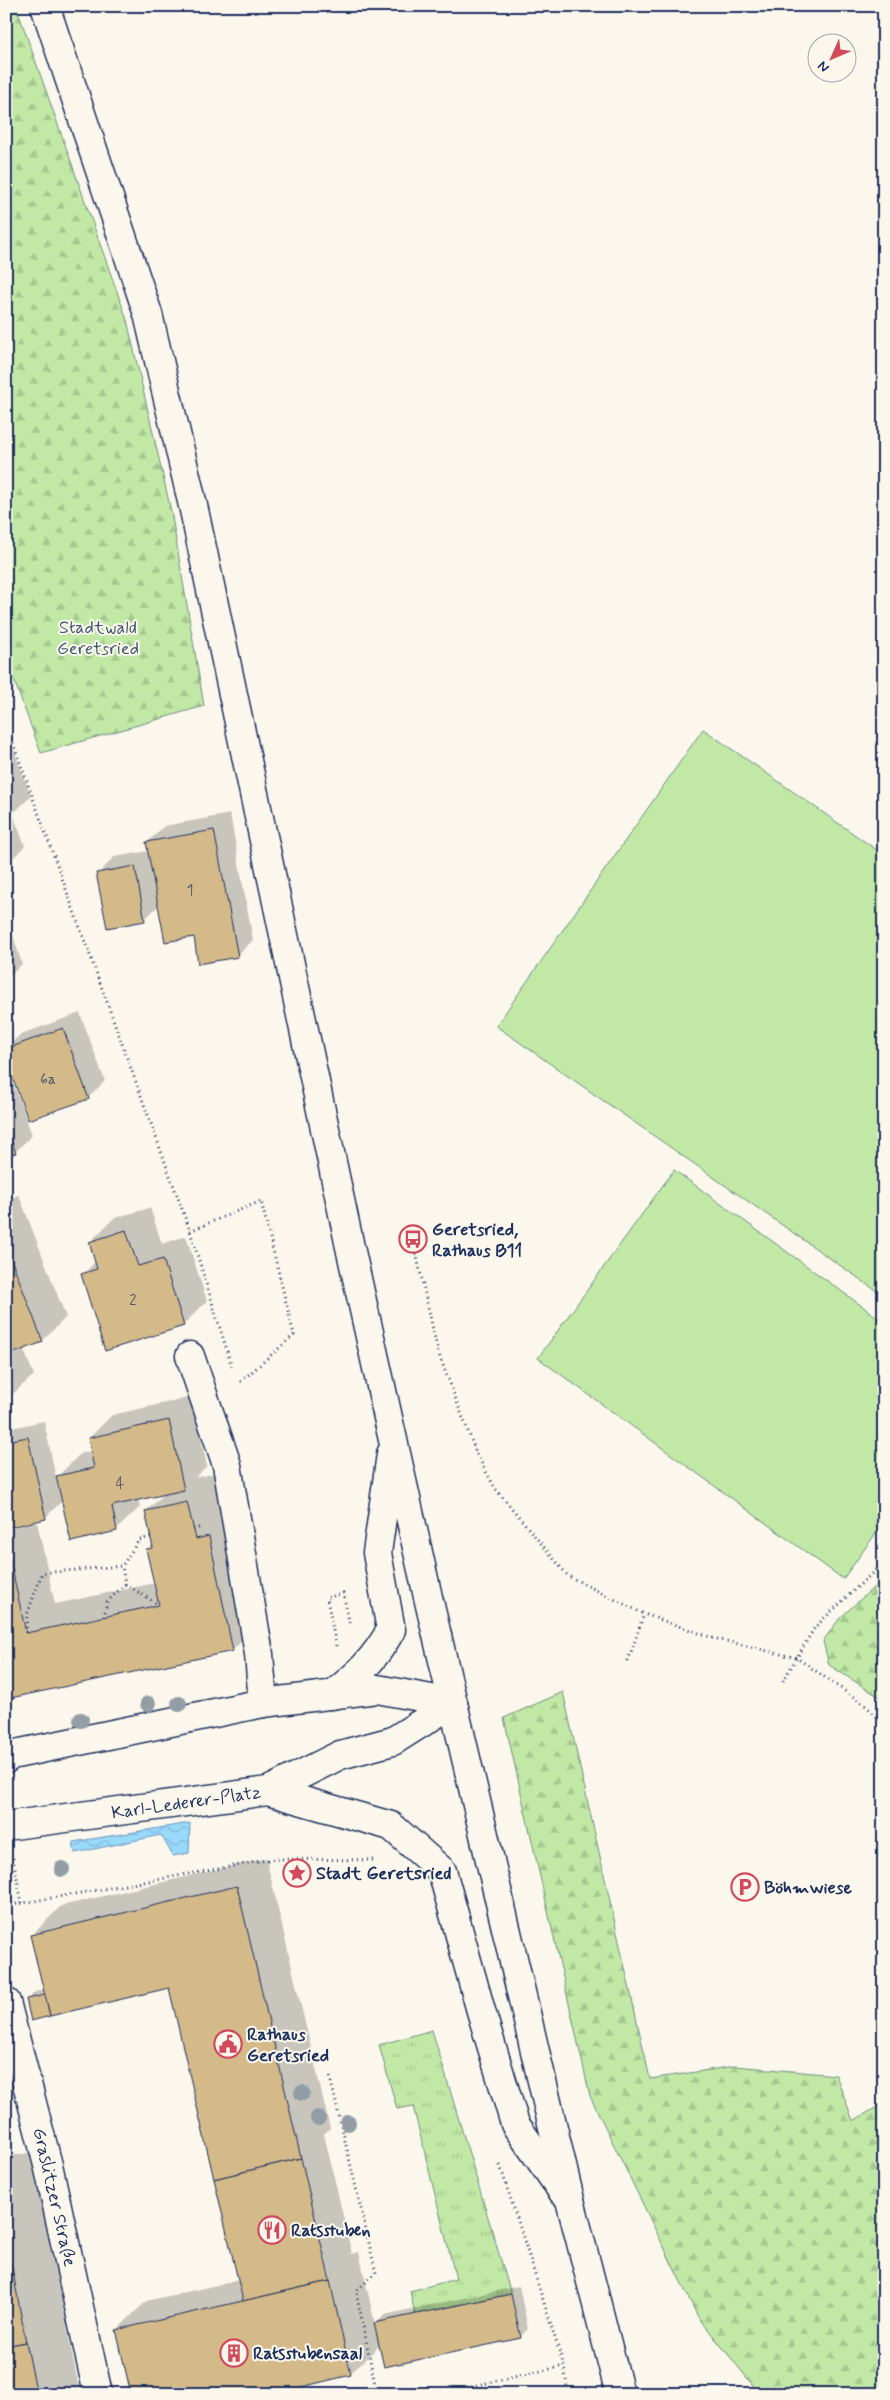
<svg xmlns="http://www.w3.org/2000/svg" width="890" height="2400" font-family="Mynerve,sans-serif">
<defs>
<pattern id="grass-tufts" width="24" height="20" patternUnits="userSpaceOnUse" patternTransform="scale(1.25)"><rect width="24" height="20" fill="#c1e9a5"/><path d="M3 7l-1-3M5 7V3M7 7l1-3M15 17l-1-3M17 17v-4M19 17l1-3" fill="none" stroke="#a5c890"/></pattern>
<pattern id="forest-firs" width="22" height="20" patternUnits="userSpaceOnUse" patternTransform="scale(1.25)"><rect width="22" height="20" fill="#c1e9a5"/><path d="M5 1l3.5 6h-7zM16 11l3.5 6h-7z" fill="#a5c890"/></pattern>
<pattern id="water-waves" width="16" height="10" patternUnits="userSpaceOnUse" patternTransform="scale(1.25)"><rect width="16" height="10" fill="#99d9fa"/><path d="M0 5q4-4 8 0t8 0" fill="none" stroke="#83bbd9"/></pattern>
</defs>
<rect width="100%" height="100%" fill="#fbf7ec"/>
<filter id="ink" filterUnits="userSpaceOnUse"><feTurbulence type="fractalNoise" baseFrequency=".02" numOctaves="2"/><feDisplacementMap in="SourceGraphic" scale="10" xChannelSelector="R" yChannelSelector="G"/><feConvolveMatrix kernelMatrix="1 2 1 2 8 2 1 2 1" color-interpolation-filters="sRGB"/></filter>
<g filter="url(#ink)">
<path fill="url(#grass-tufts)" stroke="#6e8c82" d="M432,2030l79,264 -96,20 -5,-23 46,-12 -43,-173 -16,3 -18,-64z"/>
<g fill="url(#forest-firs)" stroke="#6e8c82">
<path d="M6,6h10l111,314 44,191 33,195 -163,47 -35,-94z"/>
<path d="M884,1578v122l-55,-35 -6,-24 17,-23z"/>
<path d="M563,1692l87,387 85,-13 101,9 17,46 31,-18v291h-124l-62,-77 -108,-221 -86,-378z"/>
</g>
<g fill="#c1e9a5" stroke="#6e8c82">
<path d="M703,729l181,126v441l-388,-270z"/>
<path d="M674,1170l210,152v200l-41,57 -305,-221z"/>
</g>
<path fill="url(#water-waves)" stroke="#6795bc" d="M190,1823l-1,30 -16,3 -12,-21 -86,18 -2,-11z"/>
<g fill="#0003">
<path d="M6,662l5,11 -5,5z"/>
<path d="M6,729l25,67 -18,18 12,32 -19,19z"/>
<path d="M230,814l23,126 -16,16 -42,-21 -36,-30 -15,15 -46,-46 16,-17 35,-6 -2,-8 17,-17z"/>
<path d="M6,913l16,51 -16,16z"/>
<path d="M80,1013l25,68 -17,17 -82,-43v-7l15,-14z"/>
<path d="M7,1066l25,69 -16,16 -10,4z"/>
<path d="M6,1195l2,4 11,-4 47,122 -24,24 -19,7 11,27 -28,25z"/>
<path d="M150,1208l12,36 24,-8 21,65 -24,24 -101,-50 14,-14 -6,-19 24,-24z"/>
<path d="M192,1397l15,69 -12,12 21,-5 46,147 -29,30 -227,48v-169l31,-7 18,82 100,-21 -7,-33 5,-6 -7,-33 18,-17 -26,5 2,8 -24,23 -53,-30 -18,18 -39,8v-97l38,-8 12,57 25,-25 11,-2 -3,-13 23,-23z"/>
<path d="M266,1858l64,270 -6,6 28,120 7,-2 16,72 9,-9 135,-29 9,43 -8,8 -139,7 -31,30 -233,-44 29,-29 93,-21 -69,-293 -143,13 8,-8 10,-3 -13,-54 29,-29z"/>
<path d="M32,2152l47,236 -6,6h-67v-237z"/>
</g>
<g fill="#d4b989" stroke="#1b2f5e">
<path d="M214,830l24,127 -40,7 -4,-27 -29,5 -19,-100z"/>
<path d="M135,866l10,55 -38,7 -11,-55z"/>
<path d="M63,1028l26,71 -61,21 -22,-61v-10z"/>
<path d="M6,1126l10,27 -10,3z"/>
<path d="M126,1230l12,36 25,-7 21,67 -79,25 -24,-77 16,-5 -8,-27z"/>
<path d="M6,1246l37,96 -37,14z"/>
<path d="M169,1420l15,70 -72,16 5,25 -46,11 -15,-66 38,-8 -6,-30z"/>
<path d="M28,1437l18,82 -40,9v-87z"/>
<path d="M187,1502l9,37 13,-3 24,115 -227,48v-148h2l18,82 133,-28 -13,-56 7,-1 -8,-37z"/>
<path d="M237,1886l64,272 -87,21 -45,-191 -119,28 -20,-81z"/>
<path d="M45,1995l5,21 -19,5 -5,-22z"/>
<path d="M301,2158l29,123 -87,20 -29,-122z"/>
<path d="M6,2240l6,27 -6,1z"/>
<path d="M12,2267l14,75 -20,4v-78z"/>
<path d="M330,2281l21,94 -79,19h-141l-15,-64z"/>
<path d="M511,2294l10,44 -137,29 -10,-44z"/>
<path d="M26,2342l11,52h-31v-48z"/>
</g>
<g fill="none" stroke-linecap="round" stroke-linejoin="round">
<g stroke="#1b2f5e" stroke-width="31">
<g id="minor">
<path d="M190,1356l37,109 32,189 4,49"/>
<path d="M6,1759l5,-4 252,-52 114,-14 76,14"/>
<path d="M6,1826l262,-35 72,-36 53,-14 60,-38"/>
<path d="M6,2002l43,167 49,225"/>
</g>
</g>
<g stroke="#1b2f5e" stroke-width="31">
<g id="primary">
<path d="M45,6l103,308 46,196 156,737 78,350 143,607 49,190"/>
<path d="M332,1695c27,-21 42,-35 59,-65l-14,-77 14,-99"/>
<path d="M268,1791l123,35 51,45 39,140 34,113 48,68"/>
</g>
</g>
<g stroke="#1b2f5e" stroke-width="3" stroke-dasharray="1 4" stroke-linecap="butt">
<path d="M6,724l184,507 42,136"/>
<path d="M190,1231l71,-30 33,134 -56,49"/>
<path d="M413,1239l25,113 39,103 18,33 73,88 76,38 69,24 84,20 68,47 19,18"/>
<path d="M193,1529l9,-2"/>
<path d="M125,1584l34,21"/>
<path d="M104,1617l3,-15 18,-18 -3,-18"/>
<path d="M26,1633l1,-18 15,-42 80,-7 17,-26 12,-3"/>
<path d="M336,1646l-9,-48 16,-5 7,32"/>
<path d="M628,1661l16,-47"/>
<path d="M783,1681l32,-54 69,-65"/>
<path d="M13,1858l9,46"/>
<path d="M6,1906l268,-47 102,1"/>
<path d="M330,2077l46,196 -20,18 21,103"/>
<path d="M500,2165l64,201 4,28"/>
<path d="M437,2394l127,-28"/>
</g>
<use href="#minor" stroke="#fbf7ec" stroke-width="28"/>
<use href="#primary" stroke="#fbf7ec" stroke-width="28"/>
</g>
<g fill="#929da6">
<circle cx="148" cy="1704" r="8"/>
<circle cx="179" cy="1704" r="8"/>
<circle cx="81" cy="1720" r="8"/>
<circle cx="62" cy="1869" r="8"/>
<circle cx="302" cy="2093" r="8"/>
<circle cx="318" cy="2118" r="8"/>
<circle cx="348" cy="2123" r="8"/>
</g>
</g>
<defs>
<g id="bus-ring" transform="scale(1.4375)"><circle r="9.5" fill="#fbf7ec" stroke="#d1495b" stroke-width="1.5"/><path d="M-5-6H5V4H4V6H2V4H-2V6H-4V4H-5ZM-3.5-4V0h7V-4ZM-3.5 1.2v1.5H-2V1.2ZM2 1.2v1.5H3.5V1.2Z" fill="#d1495b"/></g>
<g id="sight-ring" transform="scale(1.4375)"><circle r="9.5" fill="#fbf7ec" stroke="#d1495b" stroke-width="1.5"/><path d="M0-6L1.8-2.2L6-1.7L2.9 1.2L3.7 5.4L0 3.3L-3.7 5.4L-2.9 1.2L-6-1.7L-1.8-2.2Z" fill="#d1495b"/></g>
<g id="parking-ring" transform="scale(1.4375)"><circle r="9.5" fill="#fbf7ec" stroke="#d1495b" stroke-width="1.5"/><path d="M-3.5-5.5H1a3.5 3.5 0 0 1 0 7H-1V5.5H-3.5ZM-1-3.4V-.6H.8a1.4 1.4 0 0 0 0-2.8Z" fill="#d1495b"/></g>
<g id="civic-ring" transform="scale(1.4375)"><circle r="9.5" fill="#fbf7ec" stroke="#d1495b" stroke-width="1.5"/><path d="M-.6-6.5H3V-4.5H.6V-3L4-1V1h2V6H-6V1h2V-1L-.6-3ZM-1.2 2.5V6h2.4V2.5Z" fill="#d1495b"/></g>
<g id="restaurant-ring" transform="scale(1.4375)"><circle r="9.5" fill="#fbf7ec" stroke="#d1495b" stroke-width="1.5"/><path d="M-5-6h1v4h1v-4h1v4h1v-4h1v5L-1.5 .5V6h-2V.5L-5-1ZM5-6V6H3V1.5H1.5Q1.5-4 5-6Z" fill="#d1495b"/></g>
<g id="building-ring" transform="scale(1.4375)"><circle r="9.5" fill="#fbf7ec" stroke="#d1495b" stroke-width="1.5"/><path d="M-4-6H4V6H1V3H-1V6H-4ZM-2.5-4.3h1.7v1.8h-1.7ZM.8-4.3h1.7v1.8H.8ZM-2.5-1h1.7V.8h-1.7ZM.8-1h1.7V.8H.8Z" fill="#d1495b"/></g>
</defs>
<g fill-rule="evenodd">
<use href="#bus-ring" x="413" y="1239"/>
<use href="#sight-ring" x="297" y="1873"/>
<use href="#parking-ring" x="745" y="1887"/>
<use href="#civic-ring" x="228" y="2044"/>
<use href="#restaurant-ring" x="272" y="2230"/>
<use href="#building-ring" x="234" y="2353"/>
</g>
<g text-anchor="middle" stroke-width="4" stroke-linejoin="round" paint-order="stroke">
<g font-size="15" fill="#495269">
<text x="190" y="895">1</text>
<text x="48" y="1084">6a</text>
<text x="133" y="1305">2</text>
<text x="120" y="1488">4</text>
</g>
<g font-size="18" fill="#3c546c" stroke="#fbf7ec">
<text x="98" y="633">Stadtwald<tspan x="98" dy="21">Geretsried</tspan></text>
</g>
<g font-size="18" font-weight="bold" fill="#1b2f5e" stroke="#fbf7ec" text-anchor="start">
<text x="432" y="1235">Geretsried,<tspan x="432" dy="21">Rathaus B11</tspan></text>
<text x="316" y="1879">Stadt Geretsried</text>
<text x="764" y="1893">Böhmwiese</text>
<text x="247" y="2040">Rathaus<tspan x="247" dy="21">Geretsried</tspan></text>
<text x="291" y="2236">Ratsstuben</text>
<text x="253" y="2359">Ratsstubensaal</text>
</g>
<g font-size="18" fill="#1b2f5e" stroke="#fbf7ec">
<text transform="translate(186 1802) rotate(-8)" y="6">Karl-Lederer-Platz</text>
<text transform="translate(55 2197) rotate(77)" y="6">Graslitzer Straße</text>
</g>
</g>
<rect width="890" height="2400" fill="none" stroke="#fbf7ec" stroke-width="25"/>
<rect x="12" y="12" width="865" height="2375" fill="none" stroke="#1b2f5e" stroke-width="2" filter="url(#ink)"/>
<g transform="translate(832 58) rotate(225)"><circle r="24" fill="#fbf7ec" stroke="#a1a7b3"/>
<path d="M0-4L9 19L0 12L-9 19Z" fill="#d1495b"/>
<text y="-8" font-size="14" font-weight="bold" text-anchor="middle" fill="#1b2f5e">N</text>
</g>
</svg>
